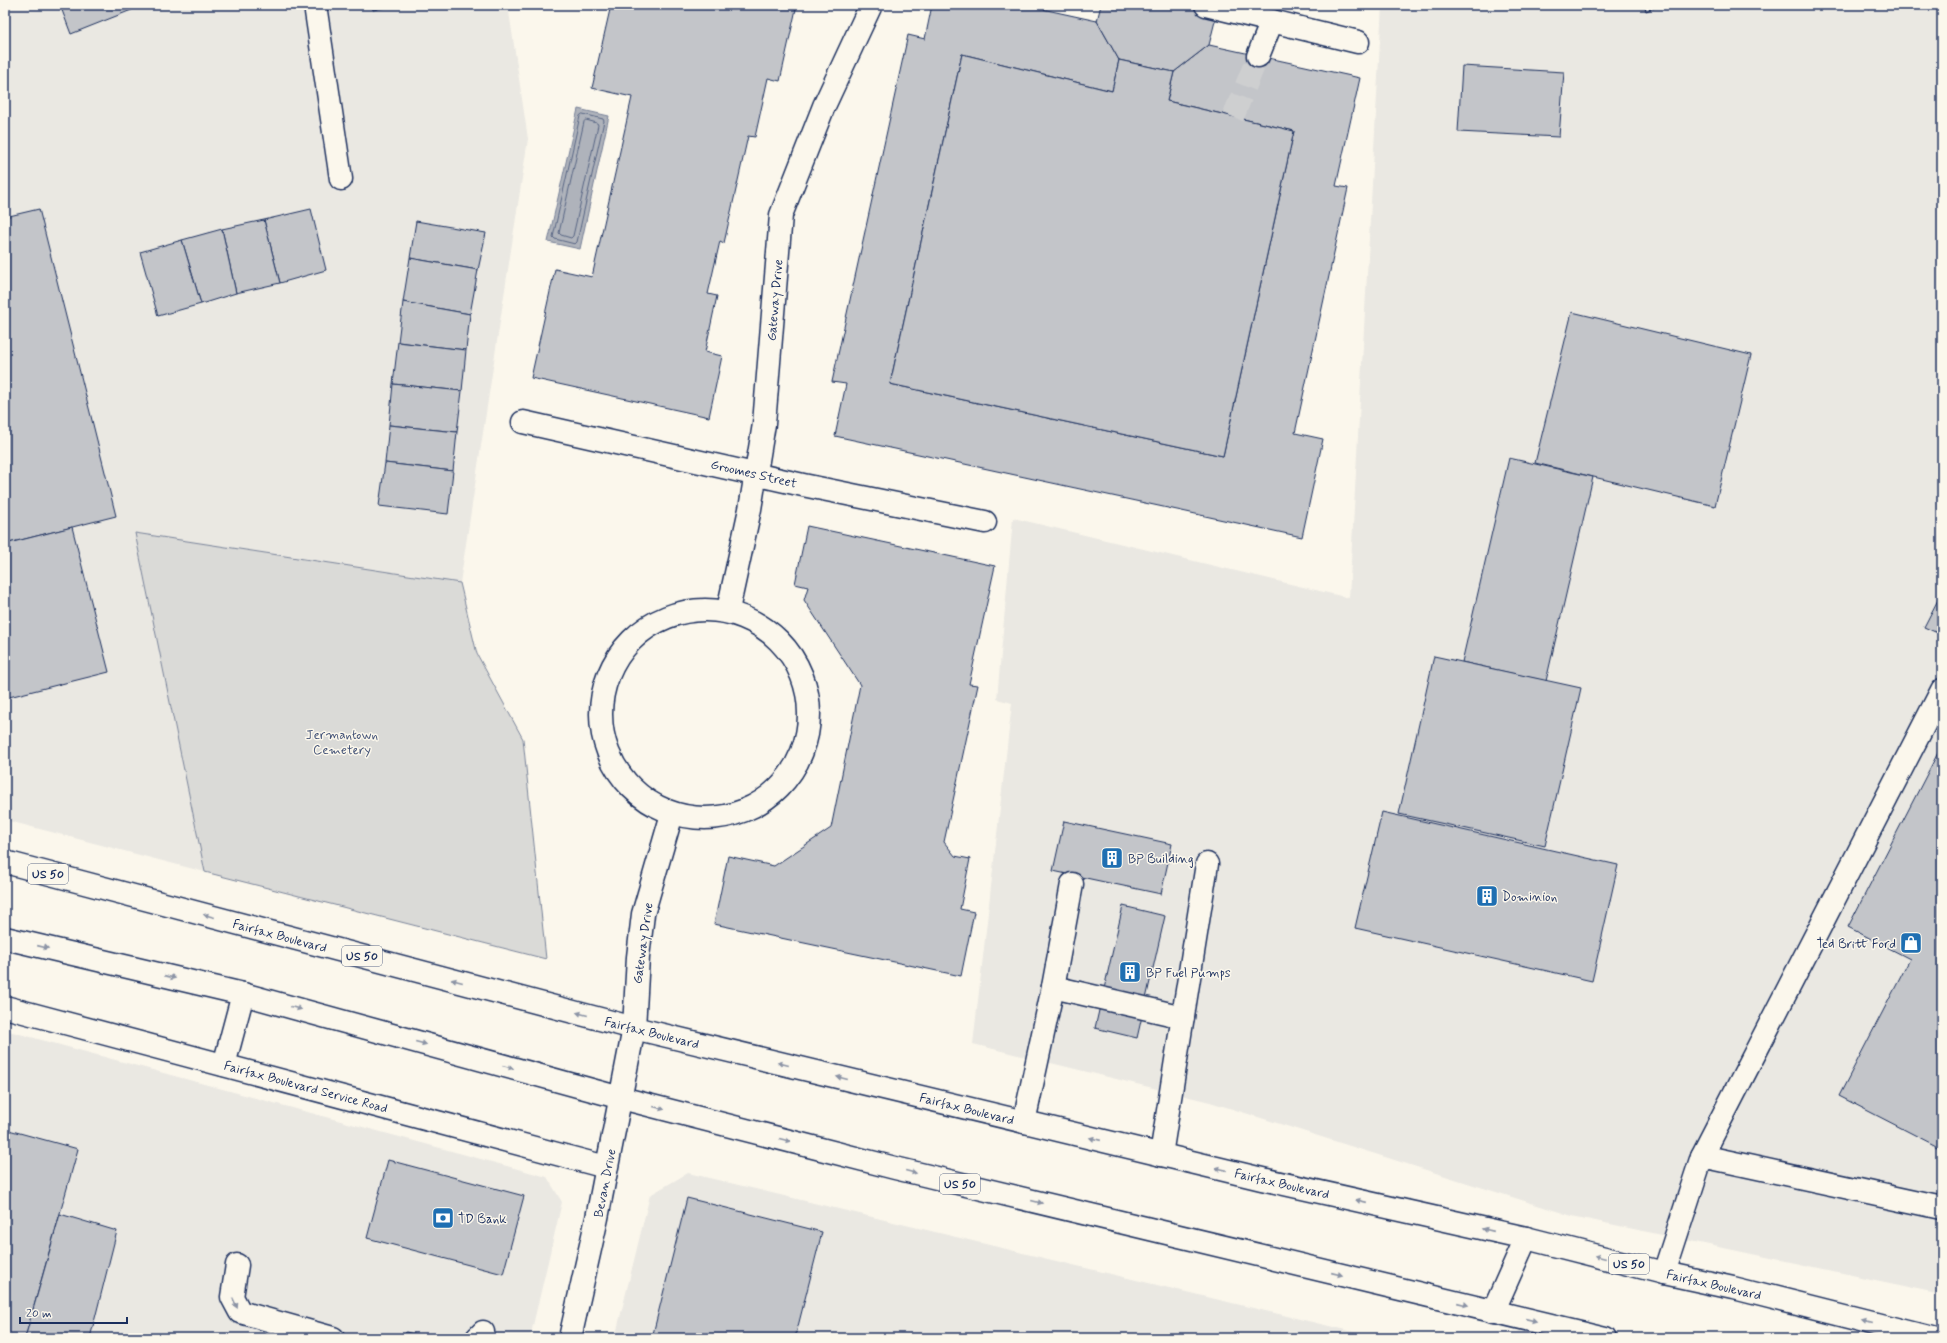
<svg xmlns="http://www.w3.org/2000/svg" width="1947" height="1343" font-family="Mynerve,sans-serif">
<rect width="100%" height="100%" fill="#fbf7ec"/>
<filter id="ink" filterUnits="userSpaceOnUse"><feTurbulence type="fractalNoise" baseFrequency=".025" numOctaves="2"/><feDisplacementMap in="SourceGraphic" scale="8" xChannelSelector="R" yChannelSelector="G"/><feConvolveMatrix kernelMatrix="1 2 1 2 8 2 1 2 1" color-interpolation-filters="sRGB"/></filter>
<g filter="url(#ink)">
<g fill="#eae8e2">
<path d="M5,5h503l20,134 -68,444 -325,-50 70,339 -200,-52z"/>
<path d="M1382,5h560v1289l-370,-78 -362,-114 -237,-58 39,-341 -15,-4 16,-181 336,80z"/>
<path d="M5,1030l542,147 15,25 -32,136h-525z"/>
<path d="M688,1173l691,165h-764l35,-143z"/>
</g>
<path fill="#dadad7" stroke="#7a849a" d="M135,533l325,50 17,71 46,85 23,220 -341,-87z"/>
<path fill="#afb3bb" stroke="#747e96" d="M578,109l31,7 -29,133 -32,-7z"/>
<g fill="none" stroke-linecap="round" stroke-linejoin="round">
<g stroke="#566483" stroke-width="1">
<path d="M583,114l20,5 1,2 -27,121 -2,2 -20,-5 -2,-2 27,-121z"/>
<path d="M586,120l11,3 1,2 -25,111 -2,2 -10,-3 -2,-2 25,-111z"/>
</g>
</g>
<g fill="#c3c5c9" stroke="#1b2f5e">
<path d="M60,5h84l-73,29z"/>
<path d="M372,5h23l-22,5z"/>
<path d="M611,5h166l19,4 -16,72 -12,-3 -13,59 -7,-1 -24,107 -4,-2 -12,53 9,2 -12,56 17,4 -13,61 -178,-39 24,-109 37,8 40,-180 -40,-9z"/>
<path d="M932,5h92l73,16 22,39 -7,31 -150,-37 -72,330 333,72 71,-325 -127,-30 7,-29 35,-27 151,33 -24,108 12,2 -53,245 28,6 -21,98 -467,-101 11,-52 -14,-2 76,-347 17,4z"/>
<path d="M1101,5h118l-10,40 -35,27 -55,-12 -22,-39z"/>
<path d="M1644,5h17l-15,6z"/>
<path d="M962,54l150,37 7,-31 55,12 -7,29 127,30 -71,325 -333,-72z"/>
<path d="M1462,66l102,6 -5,65 -101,-5z"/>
<path d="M39,209l77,307 -111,28v-327z"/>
<path d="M311,209l15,61 -46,13 -16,-63z"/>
<path d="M264,220l16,63 -44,10 -14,-64z"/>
<path d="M416,221l70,12 -8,37 -68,-12z"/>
<path d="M222,229l14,64 -35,11 -19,-64z"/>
<path d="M182,240l19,64 -43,12 -18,-64z"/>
<path d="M410,258l68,12 -8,44 -67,-12z"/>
<path d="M403,302l67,12 -4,36 -68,-8z"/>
<path d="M1572,312l179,43 -36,151 -180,-43z"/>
<path d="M398,342l68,8 -4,41 -69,-7z"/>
<path d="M393,384l69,7 -5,41 -68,-7z"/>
<path d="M389,425l68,7 -4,39 -68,-8z"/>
<path d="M1509,458l84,19 -47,204 -84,-19z"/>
<path d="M385,463l68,8 -5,43 -69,-8z"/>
<path d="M807,526l188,40 -26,118 9,1 -34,157 11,14 15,3 -10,50 14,3 -13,64 -247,-52 14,-68 46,10 57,-38 29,-143 -56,-85 4,-13 -13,-3z"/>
<path d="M72,527l37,145 -104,26v-154z"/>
<path d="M1942,592v43l-18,-8z"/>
<path d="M1434,656l147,32 -36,158 -146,-32z"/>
<path d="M1942,745v404l-103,-53 71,-137 -62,-32z"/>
<path d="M1382,812l236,53 -26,116 -237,-53z"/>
<path d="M1064,821l108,23 -11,50 -108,-23z"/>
<path d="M1123,906l42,10 -28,122 -42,-10z"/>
<path d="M5,1129l73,20 -53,189h-20z"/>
<path d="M388,1160l136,36 -21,78 -136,-36z"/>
<path d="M687,1198l135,34 -27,106h-143z"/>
<path d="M60,1214l57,17 -27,107h-65z"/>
<path d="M406,1332l23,6h-25z"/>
</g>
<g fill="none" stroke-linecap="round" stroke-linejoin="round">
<path stroke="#cecfd0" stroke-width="22" stroke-dasharray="22 11" stroke-linecap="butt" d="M1233,117l25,-61"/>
<g stroke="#1b2f5e" stroke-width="25">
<g id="minor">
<path d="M315,5l26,174"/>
<path d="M1206,5l152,37"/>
<path d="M1258,56l14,-35"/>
<path d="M523,422l280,63 182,37"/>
<circle cx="705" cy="714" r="104"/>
<path d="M728,610l22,-101 14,-85 17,-209 43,-109 47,-101"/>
<path d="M1053,987l130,30"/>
<path d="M5,1007l601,160"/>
<path d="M224,1065l19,-71"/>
<path d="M1024,1122l29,-135 19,-103"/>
<path d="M1161,1155l46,-291"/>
<path d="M1702,1156l240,-466"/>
<path d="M237,1265l-5,32 8,15 93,26"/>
<path d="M1664,1273l38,-117 240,52"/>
<path d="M477,1338l6,-6"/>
<path d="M570,1338l27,-120 37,-190 4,-71 5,-43 29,-100"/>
</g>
</g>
<g stroke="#1b2f5e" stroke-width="25">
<g id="major">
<path d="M5,862l629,166 628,151 264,59 138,35 69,15 199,50"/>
<path d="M5,938l238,56 378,104 274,70 710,170"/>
<path d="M1493,1312l33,-74"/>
</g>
</g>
<use href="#minor" stroke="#fbf7ec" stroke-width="22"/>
<use href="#major" stroke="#fbf7ec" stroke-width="22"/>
</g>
<defs><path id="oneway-solid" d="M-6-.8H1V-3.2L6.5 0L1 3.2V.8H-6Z"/></defs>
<g fill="#8b93a5">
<use href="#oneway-solid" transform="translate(209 916) rotate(-165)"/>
<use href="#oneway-solid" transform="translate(43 947) rotate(13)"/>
<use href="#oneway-solid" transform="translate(170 977) rotate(13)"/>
<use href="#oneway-solid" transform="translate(457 981) rotate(-165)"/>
<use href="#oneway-solid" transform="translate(296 1008) rotate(15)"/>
<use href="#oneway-solid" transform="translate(582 1014) rotate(-165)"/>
<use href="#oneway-solid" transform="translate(421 1043) rotate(15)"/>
<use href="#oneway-solid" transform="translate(783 1064) rotate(-166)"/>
<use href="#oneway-solid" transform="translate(508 1067) rotate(15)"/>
<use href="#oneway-solid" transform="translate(842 1078) rotate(-166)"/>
<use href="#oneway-solid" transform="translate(659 1108) rotate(15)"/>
<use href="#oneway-solid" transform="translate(1095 1139) rotate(-167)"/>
<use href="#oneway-solid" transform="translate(785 1140) rotate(14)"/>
<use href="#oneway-solid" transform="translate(1221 1169) rotate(-167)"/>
<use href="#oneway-solid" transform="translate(911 1172) rotate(14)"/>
<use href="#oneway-solid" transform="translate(1361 1201) rotate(-167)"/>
<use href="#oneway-solid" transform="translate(1037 1202) rotate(14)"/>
<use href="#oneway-solid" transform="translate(1488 1230) rotate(-167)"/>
<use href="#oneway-solid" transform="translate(1600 1257) rotate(-166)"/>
<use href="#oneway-solid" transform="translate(1337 1274) rotate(13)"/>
<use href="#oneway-solid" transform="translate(235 1303) rotate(65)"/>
<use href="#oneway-solid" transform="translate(1463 1304) rotate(13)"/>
<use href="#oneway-solid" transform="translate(1531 1320) rotate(13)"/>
<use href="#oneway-solid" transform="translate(1868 1322) rotate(-166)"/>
</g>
</g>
<defs>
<g id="building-square" transform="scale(1.15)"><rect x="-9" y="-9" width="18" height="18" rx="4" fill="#1f6fb2" stroke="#fbf7ec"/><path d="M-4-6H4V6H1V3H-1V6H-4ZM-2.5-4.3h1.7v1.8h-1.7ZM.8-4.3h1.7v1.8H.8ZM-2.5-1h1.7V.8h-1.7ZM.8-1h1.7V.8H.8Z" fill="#fff"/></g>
<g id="shop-square" transform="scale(1.15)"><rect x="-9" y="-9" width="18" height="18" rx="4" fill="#1f6fb2" stroke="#fbf7ec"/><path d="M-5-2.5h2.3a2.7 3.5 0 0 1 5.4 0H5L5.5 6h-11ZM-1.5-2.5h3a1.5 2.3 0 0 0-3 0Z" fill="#fff"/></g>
<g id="bank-square" transform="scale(1.15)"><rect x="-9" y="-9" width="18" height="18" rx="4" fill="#1f6fb2" stroke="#fbf7ec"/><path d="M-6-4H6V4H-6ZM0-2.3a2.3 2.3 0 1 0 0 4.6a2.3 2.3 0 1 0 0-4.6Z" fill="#fff"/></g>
</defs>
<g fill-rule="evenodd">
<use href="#building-square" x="1112" y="858"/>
<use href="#building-square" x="1487" y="896"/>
<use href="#shop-square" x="1911" y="943"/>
<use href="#building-square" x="1130" y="972"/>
<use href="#bank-square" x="443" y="1218"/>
</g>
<g text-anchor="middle" stroke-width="3" stroke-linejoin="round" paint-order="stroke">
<g fill="#fbf7ec" stroke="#5e6b89" stroke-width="1">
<rect x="28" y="864" width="40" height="20" rx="3"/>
<rect x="342" y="946" width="40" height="20" rx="3"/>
<rect x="940" y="1174" width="40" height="20" rx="3"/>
<rect x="1609" y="1254" width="40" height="20" rx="3"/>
</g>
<g font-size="12" font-weight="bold" fill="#1b2f5e">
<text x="48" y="878">US 50</text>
<text x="362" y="960">US 50</text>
<text x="960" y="1188">US 50</text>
<text x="1629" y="1268">US 50</text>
</g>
<g font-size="13" fill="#1b2f5e" stroke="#fbf7ec">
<text transform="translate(774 300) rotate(-85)" y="5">Gateway Drive</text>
<text transform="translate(754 473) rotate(13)" y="5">Groomes Street</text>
<text transform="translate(280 935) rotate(15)" y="5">Fairfax Boulevard</text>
<text transform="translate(642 943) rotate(-82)" y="5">Gateway Drive</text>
<text transform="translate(652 1032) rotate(14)" y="5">Fairfax Boulevard</text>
<text transform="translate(306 1086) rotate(15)" y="5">Fairfax Boulevard Service Road</text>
<text transform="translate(967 1108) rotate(14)" y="5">Fairfax Boulevard</text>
<text transform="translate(604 1183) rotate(-79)" y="5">Bevan Drive</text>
<text transform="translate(1282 1183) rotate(13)" y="5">Fairfax Boulevard</text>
<text transform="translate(1714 1284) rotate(13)" y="5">Fairfax Boulevard</text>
</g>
<g font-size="13" fill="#415176" stroke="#fbf7ec">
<text x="342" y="739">Jermantown<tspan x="342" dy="15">Cemetery</tspan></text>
</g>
<g font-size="13" fill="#1b2f5e" stroke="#fbf7ec" text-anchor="start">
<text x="1128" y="863">BP Building</text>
<text x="1502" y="901">Dominion</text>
<text x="1896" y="948" text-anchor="end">Ted Britt Ford</text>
<text x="1146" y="977">BP Fuel Pumps</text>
<text x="458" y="1223">TD Bank</text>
</g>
</g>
<rect width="1947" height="1343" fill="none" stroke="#fbf7ec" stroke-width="20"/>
<rect x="10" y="10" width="1927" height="1323" fill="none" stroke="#1b2f5e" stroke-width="1.5" filter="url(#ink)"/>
<path d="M20 1317v6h107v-6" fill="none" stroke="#1b2f5e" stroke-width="2"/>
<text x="26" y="1317" font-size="12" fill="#1b2f5e" stroke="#fbf7ec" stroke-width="3" paint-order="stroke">20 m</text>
</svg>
